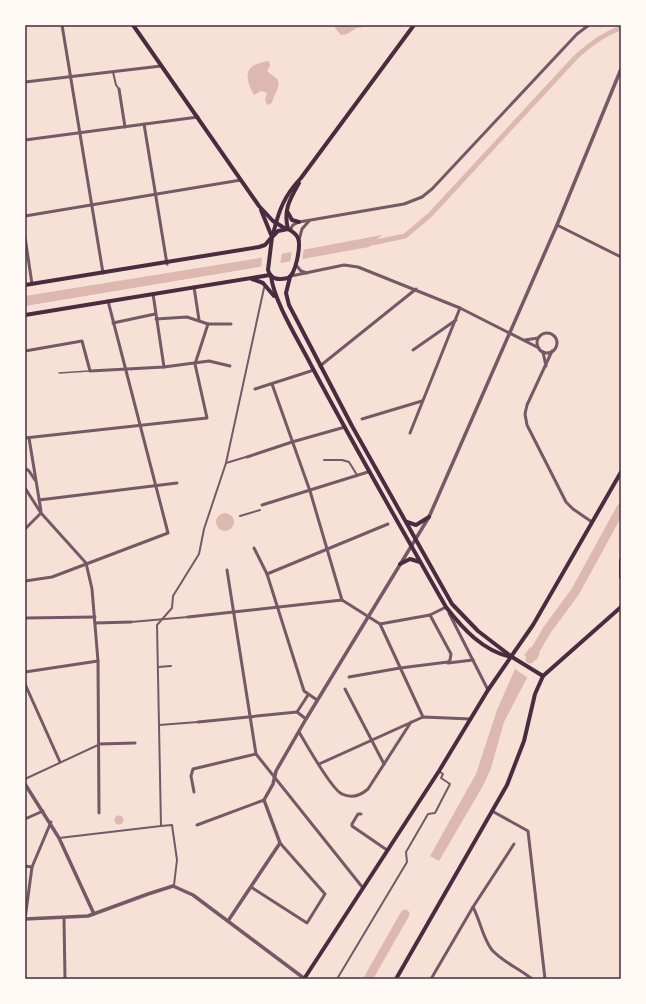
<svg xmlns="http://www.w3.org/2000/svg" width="646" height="1004" font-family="'Roboto Condensed',sans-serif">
<rect width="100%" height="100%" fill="#f7e1d7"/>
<g fill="#dcb8b0">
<path d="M334,25h30l-4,3 -2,-1 -11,7 -6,1 -6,-7z"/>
<path d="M269,61l1,5 -3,5c3,3 7,5 10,8 5,7 -4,17 -5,24l-5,2 -2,-5 2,-7 -6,-2 -7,4c-11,-20 -9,-31 15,-34z"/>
<path d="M382,235l-13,12 -116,21 -228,38v-10l229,-37z"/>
<circle cx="225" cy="522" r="9"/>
<path d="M530,647l10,6 -36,69 -13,46 -7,16 -45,77 -9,-5 46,-82 21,-64 18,-41z"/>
<circle cx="119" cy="820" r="4.5"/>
</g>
<g fill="#f7e1d7">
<path d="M304,247l-2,15 -12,2 2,-15z"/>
<path d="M282,251l-2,15 -19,3 1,-14z"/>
<path d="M523,655l15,6 -10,17 -13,-9z"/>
</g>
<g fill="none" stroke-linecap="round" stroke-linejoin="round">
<path stroke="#dcb8b0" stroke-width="5" d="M367,244l38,-8 25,-21 145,-157c14,-13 28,-24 46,-30"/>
<g stroke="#dcb8b0" stroke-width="9">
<path d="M530,659l17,-29 28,-38 46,-84"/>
<path d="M368,979l37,-65"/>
</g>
<path stroke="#755966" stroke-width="1.5" d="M59,373l30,-2"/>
<g stroke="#755966" stroke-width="2">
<path d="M113,72l3,13 3,4"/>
<path d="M324,460h18l7,2 8,13"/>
<path d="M226,463l20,-6"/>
<path d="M240,516l20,-6"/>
<path d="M131,622l57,-5"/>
<path d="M158,667l13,-1"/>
<path d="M159,725l39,-3"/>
<path d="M25,779l73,-34"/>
<path d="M59,838l102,-12"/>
<path d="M174,885l3,-25 -5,-35 -11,1 -4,-201 15,-17 1,-12 26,-42 5,-25 22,-66 38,-175"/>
<path d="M337,979l70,-117 -1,-10 22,-38 7,-1 15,-29 -9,-6 2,-4 -3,-2"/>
</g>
<g stroke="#755966" stroke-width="3">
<path d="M62,25l41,248"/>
<path d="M25,82l136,-16"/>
<path d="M119,89l6,38"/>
<path d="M144,124l23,140"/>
<path d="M25,140l173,-23"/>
<path d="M25,216l216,-36"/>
<path d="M557,225l64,32"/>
<path d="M290,230l3,-5 6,-3 105,-18 18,-7 10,-8 145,-155 12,-9"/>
<path d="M25,237l7,47"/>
<path d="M299,240l3,-11 7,-8"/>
<path d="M296,265l5,6 6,2"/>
<path d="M291,276l53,-11 14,2 102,41 79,40"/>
<path d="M194,287l5,33"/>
<path d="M153,294l11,73"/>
<path d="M156,319l31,-2 21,7h23"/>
<path d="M113,323l42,-9"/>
<circle cx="547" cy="343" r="10"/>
<path d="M525,340l13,-2"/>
<path d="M413,350l43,-30"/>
<path d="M25,351l57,-10 8,30 74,-4 45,-6 21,5"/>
<path d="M552,351l-25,54 -2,9 2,11 39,77 7,7 19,13"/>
<path d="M543,352l3,14"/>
<path d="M320,366l96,-77"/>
<path d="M272,384l38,107 32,109"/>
<path d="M255,389l59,-19"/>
<path d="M362,419l60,-18"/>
<path d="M410,433l50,-125"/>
<path d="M25,438l182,-20 -12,-54 13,-40"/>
<path d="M29,438l12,73"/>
<path d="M247,457l45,-15 53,-15"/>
<path d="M25,468l4,3 6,9"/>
<path d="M25,488l16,25 45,50 6,26 6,72 1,152"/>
<path d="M39,500l138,-17"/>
<path d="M262,505l106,-33"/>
<path d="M25,529l16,-16"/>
<path d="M254,548l13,26 37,117 13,9"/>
<path d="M227,570l29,184"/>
<path d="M267,574l121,-50"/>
<path d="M25,581l27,-4 116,-44 -60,-232"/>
<path d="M449,613l39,77"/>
<path d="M188,617l154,-17 38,24 43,93"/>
<path d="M25,618l70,-1"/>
<path d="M95,623l36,-1"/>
<path d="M380,624l50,-9 16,-8v1"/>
<path d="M448,663l25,-3"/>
<path d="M25,672l73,-11"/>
<path d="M349,677l51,-9 48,-6 2,-2 1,-6 -21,-39"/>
<path d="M25,684l35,78"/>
<path d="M345,689l39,75"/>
<path d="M306,719l-9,-7 11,-17"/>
<path d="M198,722l99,-10"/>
<path d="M299,732c7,12 33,58 43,62 10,5 19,1 26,-5l43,-67"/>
<path d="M99,744l36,-1"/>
<path d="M256,754l107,134"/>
<path d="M319,764l104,-47 48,2"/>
<path d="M194,792l-3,-16 2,-7 63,-15"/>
<path d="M492,811l36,20 17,148"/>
<path d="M361,814h-3l-6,10v2l35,24"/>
<path d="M25,819l18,-8"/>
<path d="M197,825l67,-25"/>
<path d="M25,866l7,1"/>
<path d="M251,887l56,36 18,-29 -45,-51"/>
<path d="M473,907c7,13 10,32 19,43 12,13 27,18 40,29"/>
<path d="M25,919l7,-52 19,-45"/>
<path d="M64,919l1,60"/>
<path d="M431,979l42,-72 41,-63"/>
</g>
<g stroke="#755966" stroke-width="3.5">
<path d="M25,784l34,54 35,76"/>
<path d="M25,919l63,-3 60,-22 25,-8 20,9 112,84"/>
<path d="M228,921l52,-78 -16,-43 9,-16 3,-13 30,-52 123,-202 128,-292 64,-156"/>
</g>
<g stroke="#4a2c40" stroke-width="4">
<path d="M133,25l126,181 14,15 13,8"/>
<path d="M261,210l11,27"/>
<path d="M287,211l5,9 7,2"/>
<path d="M288,229c4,2 8,5 10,9 3,8 -2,36 -10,40 -9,2 -17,2 -20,-8l4,-33 6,-6z"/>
<path d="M288,229c-5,-19 2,-30 11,-46"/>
<path d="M273,234c6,-24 11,-38 28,-56l113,-153"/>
<path d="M271,276c3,26 28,65 40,89 43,81 89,161 135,242 17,22 37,44 65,50"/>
<path d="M290,277l-4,16 3,12 63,121 100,178 26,27 34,26 31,19"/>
<path d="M252,279l11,4 11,13"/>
<path d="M25,285l234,-38 6,-2 6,-7"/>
<path d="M25,315l245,-40"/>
<path d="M407,522l9,3 13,-8"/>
<path d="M621,560v17"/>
<path d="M400,564l10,-5 10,3"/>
<path d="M304,979l135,-208 49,-81 45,-65 88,-153"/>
<path d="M396,979l111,-194 17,-44 11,-47 8,-18 78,-69"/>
</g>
</g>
<rect width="646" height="1004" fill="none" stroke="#fffaf5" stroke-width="52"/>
<rect x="26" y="26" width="594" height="952" fill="none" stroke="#4a2c40" stroke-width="1.5"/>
</svg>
